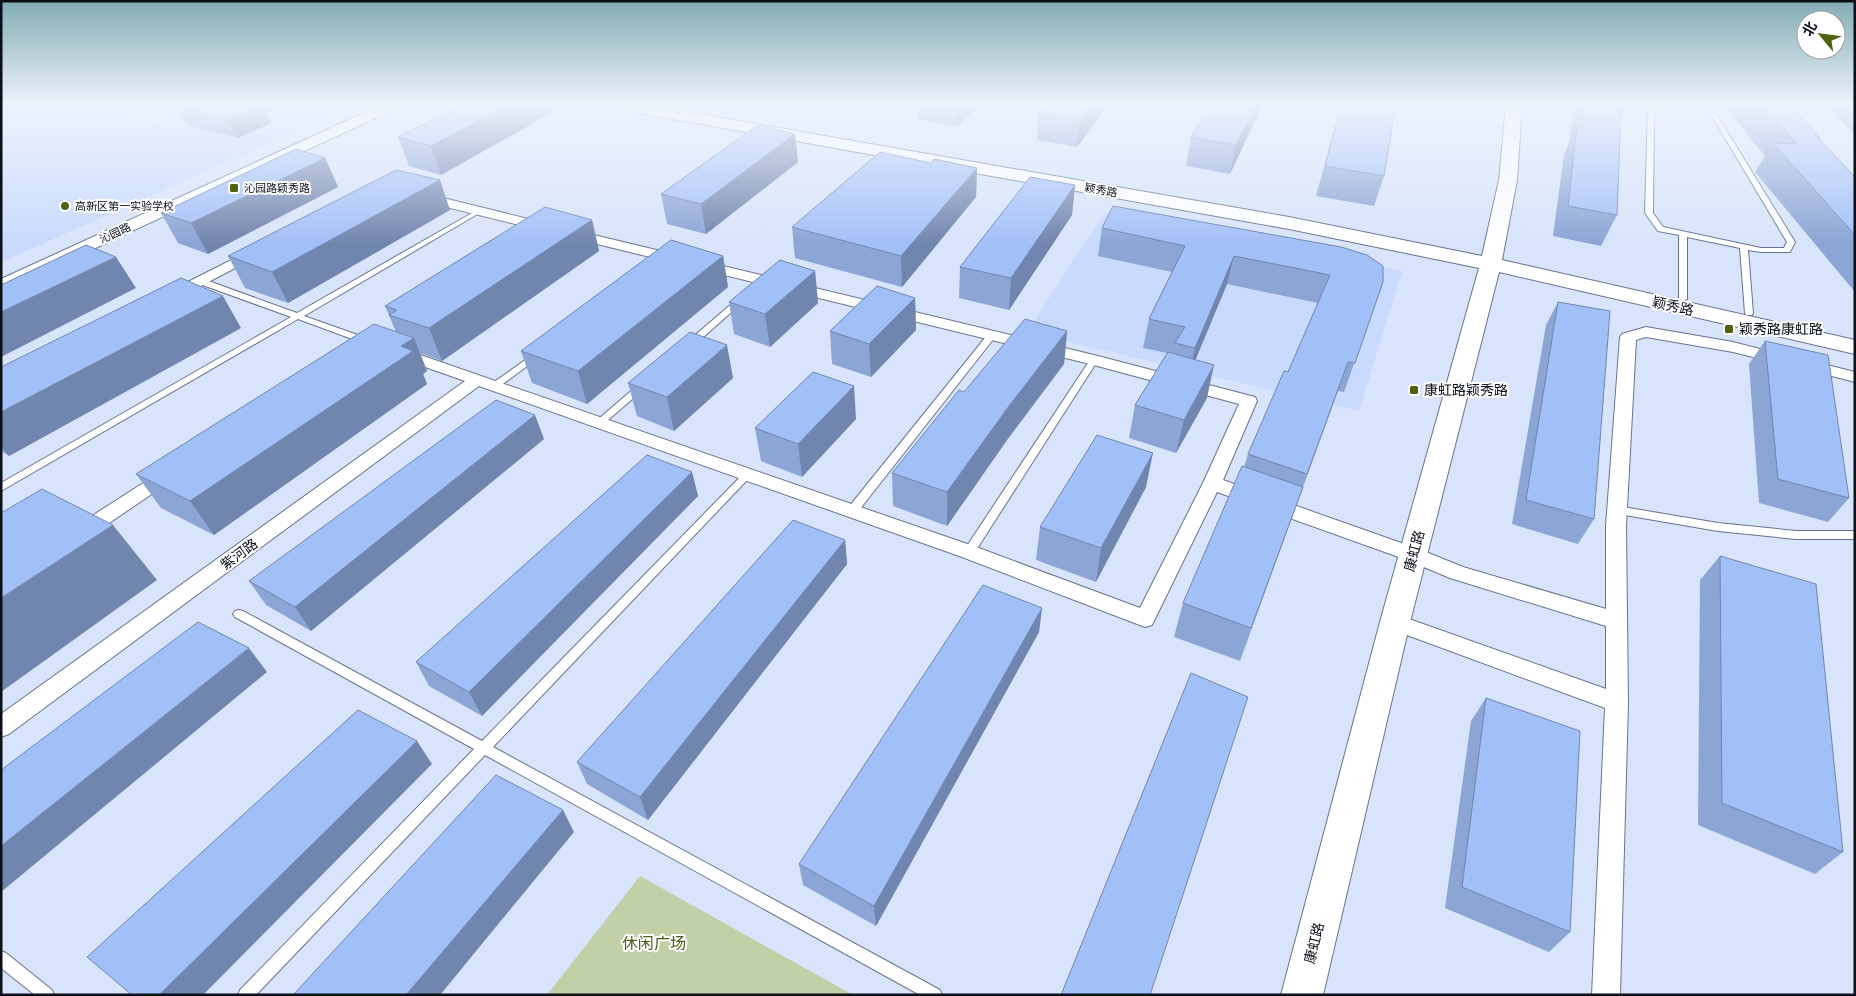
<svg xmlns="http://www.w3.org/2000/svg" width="1856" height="996" font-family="Montserrat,'Noto Sans SC',sans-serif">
<rect width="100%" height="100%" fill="#d8e4fb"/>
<g fill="#c8dafd">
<path d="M1,105h78l78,19 44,-19h156l-356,157z"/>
<path d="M1104,213l298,58 -43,140 -332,-79z"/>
</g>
<path fill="#c1d0a7" d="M640,876l213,119h-306z"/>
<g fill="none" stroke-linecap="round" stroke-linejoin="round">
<g stroke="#67748d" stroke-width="2">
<g id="service">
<path d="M1648,105h6l-1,108 10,14 98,21h23l3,-6 -80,-134 -7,-3h8l4,2 83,135 -5,10h-29l-13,-2 5,63 -1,2h-6l-1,-2 -5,-65 -53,-11v62l-4,2 -4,-2v-64l-21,-4 -13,-18z"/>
<path d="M479,209l4,2 -2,1 -177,104 65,23v4h-6l-65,-24 -297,172v-8l290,-166 -94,-34v-4h6l94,34z"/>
<path d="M736,300h6l1,2 -51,45h-6v-4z"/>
<path d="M992,332l4,3 -1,2 -139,177h-8l-1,-3 1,-3 141,-175z"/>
<path d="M535,353l4,3 -1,2 -42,31h-6l-1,-2 1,-2z"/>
<path d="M1094,357l4,3 -125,195h-8l-1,-3 1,-3 125,-189z"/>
<path d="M641,384l4,3 -1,2 -43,37h-6l-2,-2 2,-2 43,-37z"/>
<path d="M747,472l3,1 2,2 -2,2 -257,270 447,243 2,5h-22l-435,-240 -229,240h-18l2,-5 234,-241 -239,-132 -2,-3 2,-3 4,-1 4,1 239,130 262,-268z"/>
<path d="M1617,506l101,17 78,8h59v8h-59l-78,-8 -105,-18 -1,-3 1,-3z"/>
<path d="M1,951l5,2 46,37 2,5h-19l-34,-27z"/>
</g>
</g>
<g stroke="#67748d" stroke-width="2">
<g id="minor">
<path d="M423,193l126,31 2,3 -7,4 -126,-31 -1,-3z"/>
<path d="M573,230l521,125 161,42 2,4 -34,79 198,70 42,17 143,42v-83l14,-189 2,-3 24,-7 87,15 54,14 2,3 -2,3 -6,2 -48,-12 -87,-15 -10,3 -10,186 2,177 -8,292h-28l13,-287 -217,-80 -4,-6 4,-6 7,-2 211,75v-63l-156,-48 -43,-18 -190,-68 -65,133 -7,2 -183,-70 -483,-171 -470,348 -8,3v-23l464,-333 -71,-25 -2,-3 2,-3h12l570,197 164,61 63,-125 36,-79 -149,-40 -522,-127 -2,-3z"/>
<path d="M255,248l5,1 2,3 -2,3 -82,43h-10l-2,-3 2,-3z"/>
<path d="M1807,360l48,12v10l-54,-14 -2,-3 2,-3z"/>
<path d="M168,469l6,2 3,4 -3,4 -87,59 -7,2 -7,-2 -3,-5 3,-5 89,-57z"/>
</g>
</g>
<g stroke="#67748d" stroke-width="2">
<path id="tertiary" d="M381,105h18l-2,3 -396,184v-13z"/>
</g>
<g stroke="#67748d" stroke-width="2">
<path id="secondary" d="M614,105h34l641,112 193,39 17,-76 7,-75h16l-5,75 -15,80 353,80v14l-356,-82 -89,350 -87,373h-42l99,-373 99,-354 -190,-39 -667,-119 -6,-2z"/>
</g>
<use href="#service" fill="#fff" fill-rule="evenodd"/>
<use href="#minor" fill="#fff" fill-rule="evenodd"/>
<use href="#tertiary" fill="#fff" fill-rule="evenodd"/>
<use href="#secondary" fill="#fff" fill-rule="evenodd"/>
</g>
<g fill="#8ba5d5">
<path d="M177,105h107l-17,7 4,11 -33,15 -51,-13 -10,-19 3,-1z"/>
<path d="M462,105h87l2,8 -110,62 -32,-9 -11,-29z"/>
<path d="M919,105h60l-22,22 -38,-7z"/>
<path d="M1108,105l-31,42 -40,-7 2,-29z"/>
<path d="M1341,105l43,71 -10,30 -58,-10z"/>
<path d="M1574,105h52l-1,5 -5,10 -3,95 -16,31 -48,-10 11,-81 6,-15z"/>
<path d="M1724,105h66l30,33 -1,2 36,37v115l-100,-120 10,-16z"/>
<path d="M1829,105h26v30l-27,-29z"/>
<path d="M1261,108l-31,66 -44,-8 5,-29z"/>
<path d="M795,134l3,28 -92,72 -39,-10 -6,-30z"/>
<path d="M325,158l13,29 -130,67 -30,-11 -17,-30z"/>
<path d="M931,163l46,5 -1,29 -74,90 -107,-29 -3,-31z"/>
<path d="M1075,185l-3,30 -63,95 -50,-12 1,-31z"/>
<path d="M450,210l-162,93 -43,-15 -17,-32z"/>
<path d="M592,220l7,31 -157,110 -22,-8 7,18 -4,3 4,10 -213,151 -53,-27 -25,-34 260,-142 -11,-26z"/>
<path d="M1102,228l281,54 -39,110 -6,-1 -98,270 -66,-24 9,-34 61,-136 4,-13 40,-82 30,-69 -91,-19 -32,76 12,38 -31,55 -47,-15 6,-33 32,-52 -24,-5 6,-29 23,-47 -74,-16z"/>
<path d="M723,256l5,31 -141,117 -55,-21 -11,-32z"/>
<path d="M815,271l3,32 -48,44 -36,-13 -5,-32z"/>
<path d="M915,298l1,32 -45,47 -39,-13 -2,-33z"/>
<path d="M1558,302l36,217 -16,25 -66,-20 34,-199z"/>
<path d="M241,328l-232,128 -8,-5v-84z"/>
<path d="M1067,331l-3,33 -57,76 -60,86 -54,-20 -1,-33 72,-81z"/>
<path d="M1765,341l84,157 -21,24 -69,-19 -10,-139z"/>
<path d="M733,378l-59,53 -37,-15 -9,-33z"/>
<path d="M856,419l-54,58 -41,-16 -6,-33z"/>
<path d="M544,439l-233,192 -45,-26 -17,-24z"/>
<path d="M692,472l6,24 -216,220 -53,-30 -13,-24z"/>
<path d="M1146,487l-50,95 -60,-22 4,-33z"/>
<path d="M845,540l2,24 -199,256 -61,-36 -10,-22z"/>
<path d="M1720,556l123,296 -28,22 -117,-49 2,-245z"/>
<path d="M1042,608l-3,24 -163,294 -73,-41 -4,-21z"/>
<path d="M1486,698l84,234 -21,20 -104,-44 26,-187z"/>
</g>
<g fill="#7186ae">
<path d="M247,105h37l-17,7 4,11 -33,15 -10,-18z"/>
<path d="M508,105h41l2,8 -110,62 -10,-29z"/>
<path d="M957,105h22l-22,22z"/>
<path d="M1091,105h17l-31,42 3,-28z"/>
<path d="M1256,105h6l-1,3 -31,66 6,-29z"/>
<path d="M795,134l3,28 -92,72 -5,-30z"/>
<path d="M325,158l13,29 -130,67 -17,-31z"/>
<path d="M977,168l-1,29 -74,90 -1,-31z"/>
<path d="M440,180l10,30 -162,93 -16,-31z"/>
<path d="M1075,185l-3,30 -63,95 2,-32z"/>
<path d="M592,220l7,31 -157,110 -13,-33z"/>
<path d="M723,256l5,31 -141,117 -9,-33z"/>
<path d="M1234,256l-7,28 -39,94 7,-30z"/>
<path d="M116,257l20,31 -135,69v-45z"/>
<path d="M815,271l3,32 -48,44 -5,-33z"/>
<path d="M223,296l18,32 -232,128 -8,-10v-34z"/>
<path d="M915,298l1,32 -45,47 -2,-33z"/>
<path d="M1067,331l-3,33 -57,76 -60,86v-34l62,-86z"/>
<path d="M414,338l13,33 -4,3 4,10 -213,151 -24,-34 211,-155z"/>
<path d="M727,345l6,33 -59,53 -7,-34z"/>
<path d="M1214,365l-7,33 -31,55 8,-33z"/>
<path d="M854,386l2,33 -54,58 -4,-33z"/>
<path d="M535,415l9,24 -233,192 -16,-24z"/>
<path d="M1153,453l-7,34 -50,95 5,-34z"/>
<path d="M692,472l6,24 -216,220 -13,-24z"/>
<path d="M113,525l44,55 -156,112v-94z"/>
<path d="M845,540l2,24 -199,256 -8,-23z"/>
<path d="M1042,608l-3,24 -163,294 -2,-20z"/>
<path d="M249,648l18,24 -266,220v-46z"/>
<path d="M417,741l15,23 -229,231h-44z"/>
<path d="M563,810l11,22 -134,163h-34z"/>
</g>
<g fill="#a2c0f8" stroke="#7186ae">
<path d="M181,105h81l-34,15 -51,-14z"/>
<path d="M462,105h46l-77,41 -33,-9z"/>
<path d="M1045,105h46l-11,14 -41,-8z"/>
<path d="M1210,105h46l-20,40 -45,-8z"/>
<path d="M1341,105h55l-12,71 -59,-10z"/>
<path d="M1584,105h42l-1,5 -4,-1 -4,106 -49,-9 9,-80 5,1z"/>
<path d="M1763,105h27l30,33 -3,-1 38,40v58l-82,-92 24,1z"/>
<path d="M758,125l37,9 -94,70 -40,-10z"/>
<path d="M296,149l29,9 -134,65 -30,-10z"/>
<path d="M880,152l51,11 3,-4 43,9 -76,88 -109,-29z"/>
<path d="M396,170l44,10 -168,92 -44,-16z"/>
<path d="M1030,177l45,8 -64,93 -51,-11z"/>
<path d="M1113,206l228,41 26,8 16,11v16l-28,81 -7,-1 -41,112 -59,-20 36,-83 4,1 42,-97 -96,-19 -39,92 -20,-5 10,-16 -36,-8 36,-73 -83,-18z"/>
<path d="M545,207l47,13 -163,108 -40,-13 8,-5 -12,-4z"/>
<path d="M671,240l52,16 -145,115 -57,-20z"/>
<path d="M86,245l30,12 -115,55v-27z"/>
<path d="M780,260l35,11 -50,43 -36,-12z"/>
<path d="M181,278l42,18 -222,116v-45z"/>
<path d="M877,286l38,12 -46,46 -39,-13z"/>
<path d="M1558,302l52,9 -16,208 -68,-19z"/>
<path d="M1025,319l42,12 -58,75 -62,86 -55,-19 67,-83 5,2z"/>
<path d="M374,324l40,14 -13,8 12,5 -223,150 -54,-27z"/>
<path d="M690,332l37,13 -60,52 -39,-14z"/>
<path d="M1765,341l63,14 21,143 -71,-19z"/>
<path d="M1168,352l46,13 -30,55 -49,-15z"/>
<path d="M813,372l41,14 -56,58 -43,-16z"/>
<path d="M496,400l39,15 -240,192 -46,-26z"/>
<path d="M1097,435l56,18 -52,95 -61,-21z"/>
<path d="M647,455l45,17 -223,220 -53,-30z"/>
<path d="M1242,466l61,21 -52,141 -68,-25z"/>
<path d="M42,489l71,36 -112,73v-85z"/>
<path d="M793,520l52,20 -205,257 -63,-35z"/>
<path d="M1720,556l96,28 27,268 -121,-49z"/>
<path d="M983,585l59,23 -168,298 -75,-42z"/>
<path d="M198,622l51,26 -248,198v-76z"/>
<path d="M1191,673l57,24 -98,298h-89z"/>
<path d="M1486,698l94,33 -10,201 -108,-45z"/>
<path d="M358,710l59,31 -258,254h-27l-45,-38z"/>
<path d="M496,775l67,35 -157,185h-113z"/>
</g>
<linearGradient id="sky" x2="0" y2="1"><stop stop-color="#82abb2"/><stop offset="0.43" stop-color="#edf3fd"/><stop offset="1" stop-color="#edf3fd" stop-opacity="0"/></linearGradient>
<rect width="1856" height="244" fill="url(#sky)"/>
<g fill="#4e630f" stroke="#fff" stroke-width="2">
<rect x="229" y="183" width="10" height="10" rx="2.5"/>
<circle cx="65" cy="206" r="5"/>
<rect x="1724" y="324" width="10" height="10" rx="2.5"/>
<rect x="1409" y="385" width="10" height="10" rx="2.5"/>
</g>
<g text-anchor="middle" stroke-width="4" stroke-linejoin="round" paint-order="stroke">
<g font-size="11" fill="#0a0f18" stroke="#fff" text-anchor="start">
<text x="244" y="192">沁园路颖秀路</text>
<text x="75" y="210">高新区第一实验学校</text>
</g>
<g font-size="11" fill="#0a0f18" stroke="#fff">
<text transform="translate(1101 190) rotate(10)" y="4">颖秀路</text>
<text transform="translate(115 233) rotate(-25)" y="4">沁园路</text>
</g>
<g font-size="14" fill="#0a0f18" stroke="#fff">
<text transform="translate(1673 306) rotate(13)" y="5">颖秀路</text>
<text transform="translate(1414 551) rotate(-75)" y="5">康虹路</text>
<text transform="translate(239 554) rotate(-36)" y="5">紫河路</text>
<text transform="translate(1314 943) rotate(-76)" y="5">康虹路</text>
</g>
<g font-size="14" fill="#0a0f18" stroke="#fff" text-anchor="start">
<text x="1739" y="334">颖秀路康虹路</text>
<text x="1424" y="395">康虹路颖秀路</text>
</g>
<g font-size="16" fill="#4c5f1d" stroke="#fff">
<text x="654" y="949">休闲广场</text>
</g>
</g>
<rect width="1856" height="996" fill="none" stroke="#0a0f18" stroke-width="5"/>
<g transform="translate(1821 35) rotate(299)"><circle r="24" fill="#ffffff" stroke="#9d9fa3"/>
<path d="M0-4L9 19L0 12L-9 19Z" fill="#4e630f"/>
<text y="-8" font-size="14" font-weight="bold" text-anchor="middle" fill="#0a0f18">北</text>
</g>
</svg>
